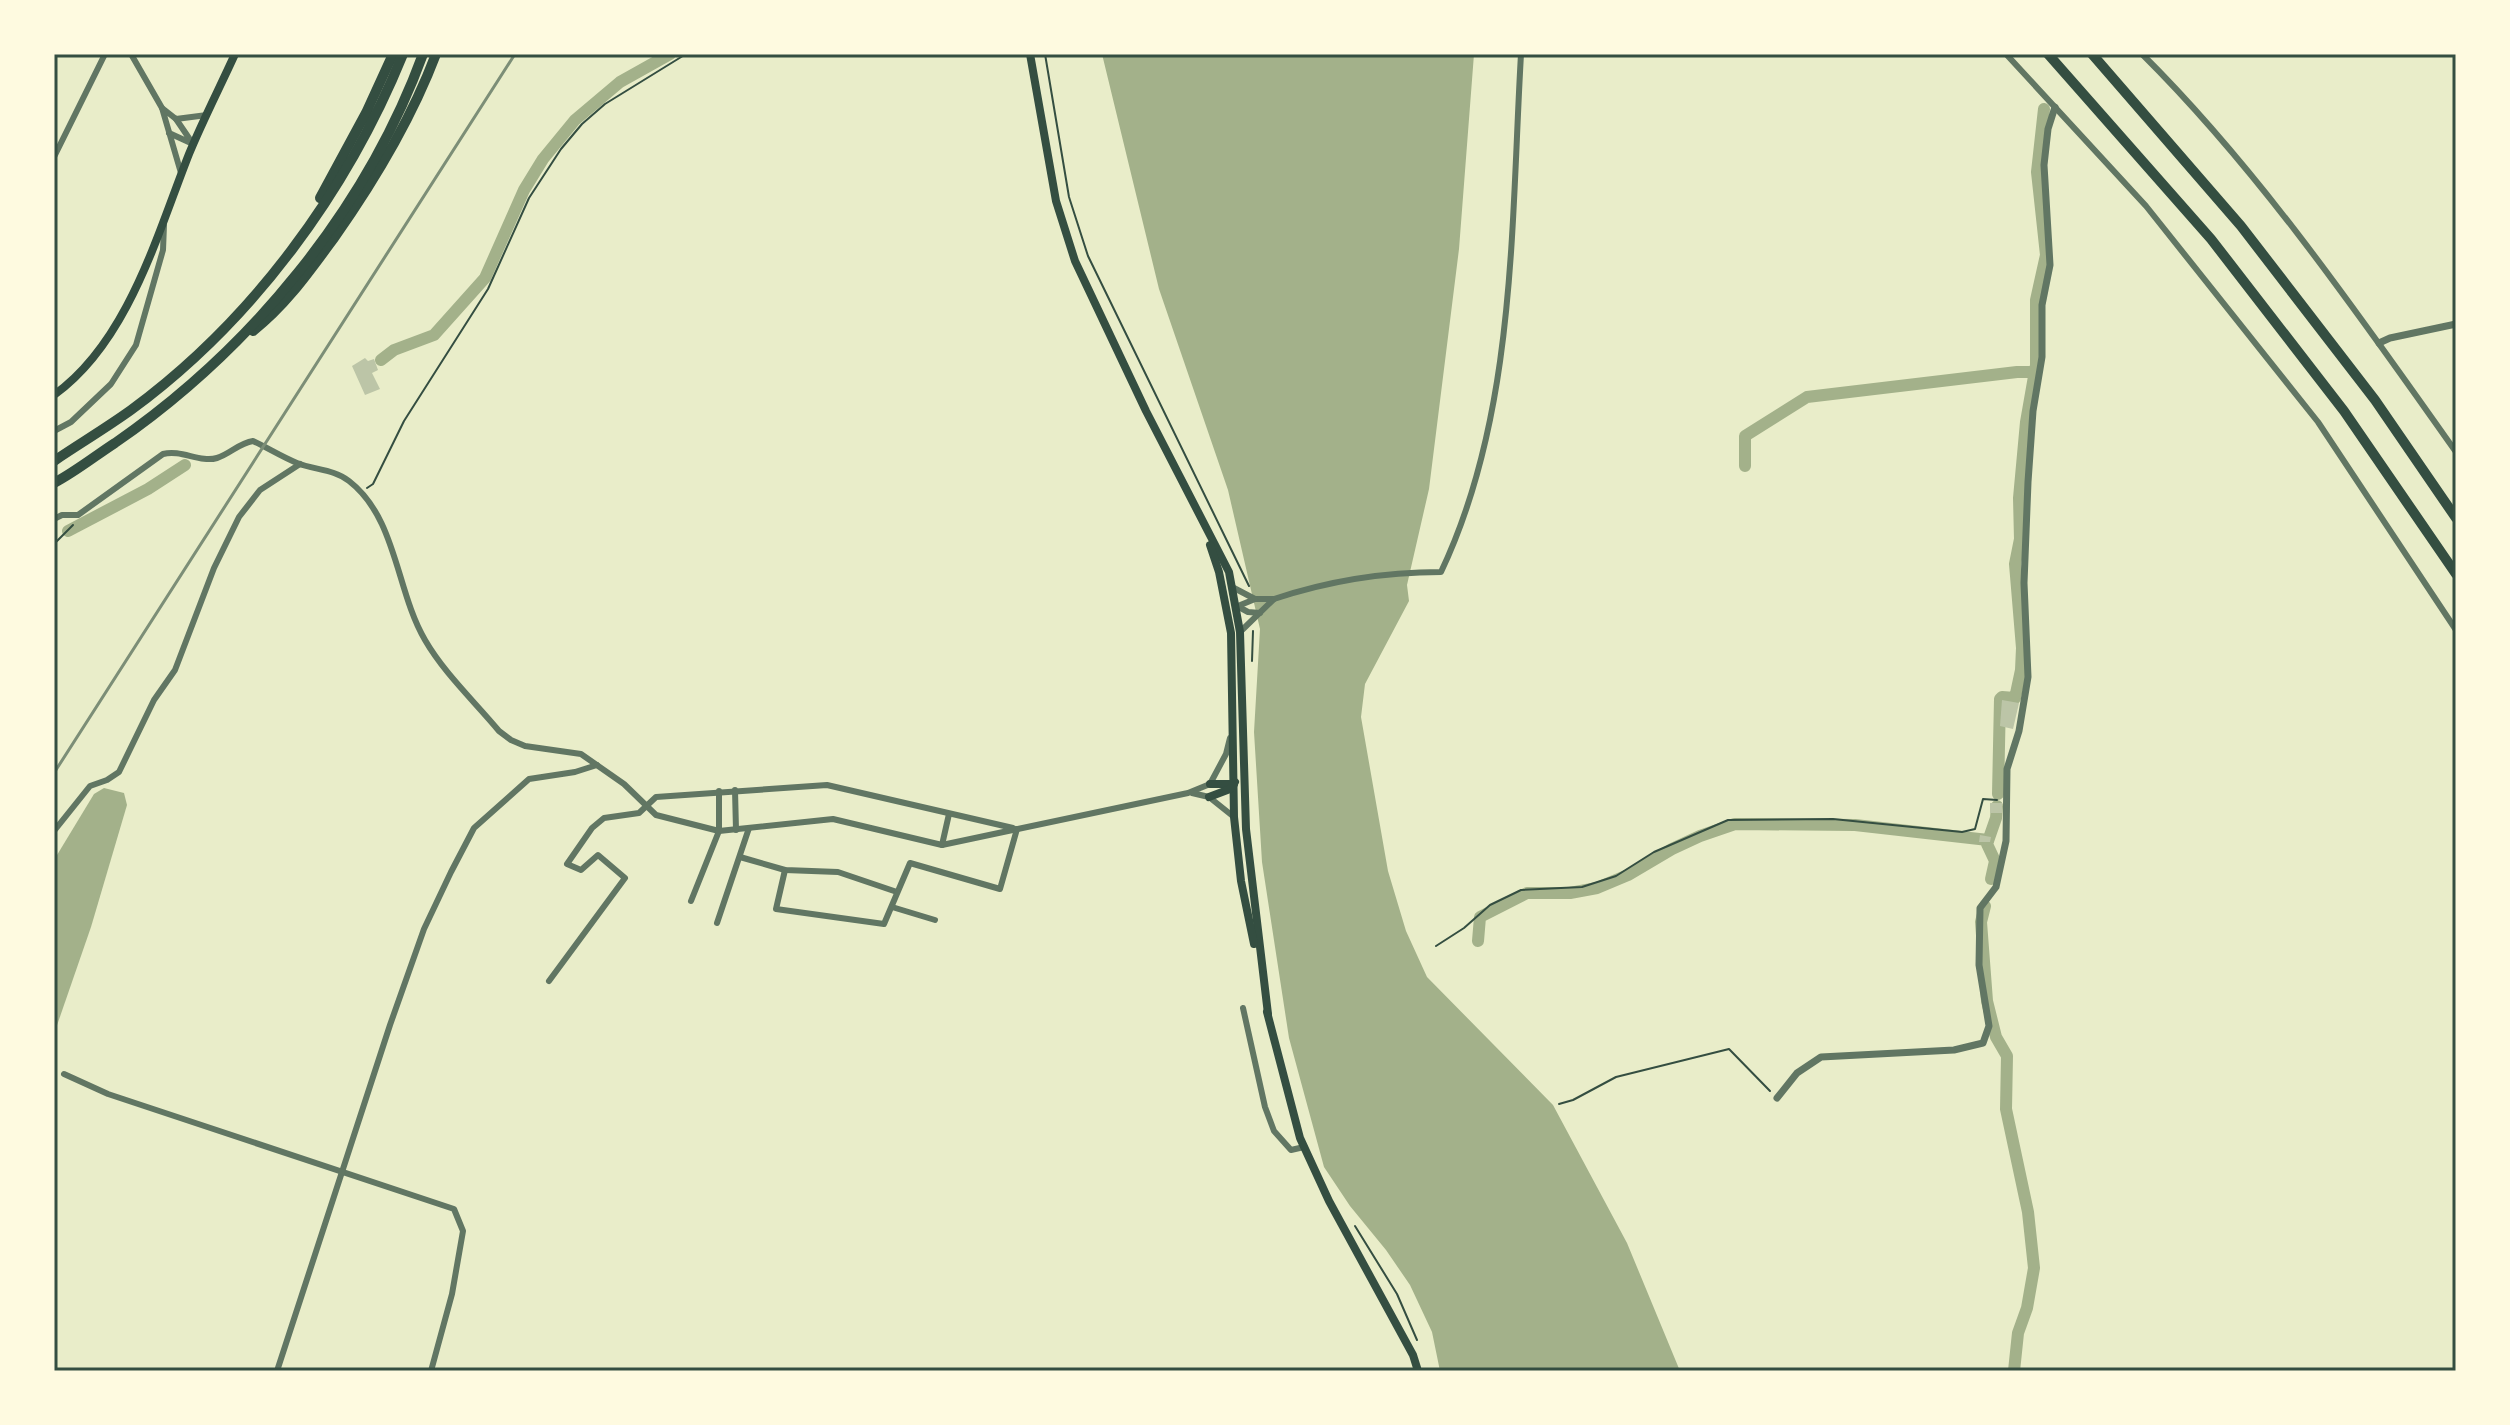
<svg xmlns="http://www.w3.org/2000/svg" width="2510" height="1425" font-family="Lato,sans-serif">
<rect width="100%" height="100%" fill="#e9edc9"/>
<g fill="#a3b18a">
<path d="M1102,54h372l-15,195 -30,240 -22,96 2,16 -44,83 -4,33 27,154 18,60 21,46 126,128 74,138 53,128h-240l-8,-39 -22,-47 -24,-35 -36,-44 -26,-39 -35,-129 -27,-176 -8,-130 6,-103 -32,-139 -69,-201z"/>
<path d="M104,788l20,5 3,12 -36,122 -37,107v-174l40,-66z"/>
</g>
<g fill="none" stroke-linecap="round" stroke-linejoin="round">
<g stroke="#a3b18a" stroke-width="12">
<path d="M381,360l13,-10 40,-15 51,-57 39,-88 19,-31 32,-39 45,-38 50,-28"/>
<path d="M1745,466v-30l62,-39 210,-25h18"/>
<path d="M68,531l80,-42 37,-24"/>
<path d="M1998,794l2,-95 2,-2 13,1 6,-28 1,-22 -7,-84 5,-25 -1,-41 7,-76 10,-57v-65l10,-45 -9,-83 7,-63"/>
<path d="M1991,879l4,-18 -8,-17 9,-26 1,-12"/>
<path d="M1985,906l-4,16 6,79 9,36 11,19 -1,53 22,103 6,56 -7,40 -9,25 -4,38"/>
<path d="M1478,941l2,-24 47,-24h43l27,-5 31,-13 44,-26 28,-13 35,-12 120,1 133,15"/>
</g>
</g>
<g fill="#bcc5a7">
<path d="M365,358l3,3 6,-2 4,11 -6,3 8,16 -15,6 -13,-29z"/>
<path d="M2002,700l17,3 -6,26 -13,-3z"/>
<rect x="1990" y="803" width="12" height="10"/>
<path d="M1980,835l11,2 -1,5h-11z"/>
</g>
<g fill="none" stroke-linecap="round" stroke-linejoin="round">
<g stroke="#344e41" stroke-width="2">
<path d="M1045,54l24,143 19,59 161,330"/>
<path d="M367,488l6,-4 31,-63 84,-132 41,-91 32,-49 21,-25 23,-20 81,-50"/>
<path d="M54,544l19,-19"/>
<path d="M1252,661l1,-30"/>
<path d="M1436,946l28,-18 26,-23 31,-15 61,-3 34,-11 38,-24 74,-32 105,-1 129,13 13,-3 8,-30 14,1"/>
<path d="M1559,1104l14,-4 43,-23 113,-28 41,42"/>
<path d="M1355,1226l42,68 20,46"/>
</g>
<g stroke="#617663" stroke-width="6">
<path d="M131,54l31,54"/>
<path d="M2006,54l140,152 172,216 138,208"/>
<path d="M2142,54c117,116 219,264 314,398"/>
<path d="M169,133l24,11 -17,-25"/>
<path d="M54,157l51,-103"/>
<path d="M181,173l-19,-65 14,11 31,-4"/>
<path d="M54,431l17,-9 40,-38 25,-39 27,-95 1,-25"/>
<path d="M54,519l8,-4h16l85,-61c18,-5 37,9 54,4 13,-4 22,-15 36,-17 15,7 29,16 44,22 17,7 37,6 52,18 48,37 47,110 76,159 19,33 50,62 74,91l12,9 14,6 56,8 43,30 32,31 63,16 114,-12 109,26 246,-52 22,-9 16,-30 4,-16"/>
<path d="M1234,588l21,11h19l-34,33"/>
<path d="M1274,599c54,-18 110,-27 167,-27 75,-158 70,-347 80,-518"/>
<path d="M1237,606l11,6 12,1"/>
<path d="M1236,611l2,-5 17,-7"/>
<path d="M735,790l1,40"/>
<path d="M1192,793l17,4 25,20"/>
<path d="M54,831l36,-45 17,-6 12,-8 35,-72 21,-30 39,-102 25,-51 21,-27 40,-26"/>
<path d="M942,845l7,-31"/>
<path d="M740,857l45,13 53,2 59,20"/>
<path d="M785,870l-9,39 108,15 26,-61 90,26 17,-60"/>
<path d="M691,901l28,-70v-40"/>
<path d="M892,907l43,13"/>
<path d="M717,923l32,-95"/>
<path d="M549,981l76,-103 -27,-23 -17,15 -14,-6 25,-36 12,-10 35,-5 17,-16 171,-12 186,43"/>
<path d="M1243,1008l22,99 9,24 17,19 13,-3"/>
<path d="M64,1074l44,20 346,115 9,22 -11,63 -21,77"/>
<path d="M277,1371l113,-346 34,-96 27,-57 23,-44 55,-49 46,-7 22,-7"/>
</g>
<g stroke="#617663" stroke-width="7">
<path d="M2379,343l11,-5 66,-14"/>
<path d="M1777,1098l20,-25 24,-16 133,-7 29,-7 6,-17 -10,-61 1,-57 16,-21 10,-46 1,-72 12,-38 9,-54 -4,-94 4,-101 5,-71 9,-54v-52l8,-40 -6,-100 4,-36 7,-22"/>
</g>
<g stroke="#344e41" stroke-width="8">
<path d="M1030,54l26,147 19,60 71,150 83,161 11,60 6,197 22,185"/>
<path d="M54,395c74,-53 103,-160 135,-241 14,-34 31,-67 46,-100"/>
<path d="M1210,545l9,27 12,61 3,184 7,64 13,63"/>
<path d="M1210,784h24"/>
<path d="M1209,797l21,-8 5,-7"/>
<path d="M1267,1012l33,126 29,63 84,154 5,16"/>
</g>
<g stroke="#344e41" stroke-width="10">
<path d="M2048,54l163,185 133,172 112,163"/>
<path d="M2092,54l149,172 134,174 81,118"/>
<path d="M320,198l46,-85 27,-59"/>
<path d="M253,331c33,-26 56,-59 81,-93 41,-58 77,-118 102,-184"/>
<path d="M54,461c25,-17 52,-33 77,-51 121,-89 216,-218 272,-356"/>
<path d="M54,483c21,-11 41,-27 61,-40 136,-94 251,-233 308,-389"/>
</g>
<path stroke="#7c8e77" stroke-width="3" d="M54,773l461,-719"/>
</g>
<rect width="2510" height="1425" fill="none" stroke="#fefae0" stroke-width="112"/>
<rect x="56" y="56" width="2398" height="1313" fill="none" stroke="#344e41" stroke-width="3"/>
</svg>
